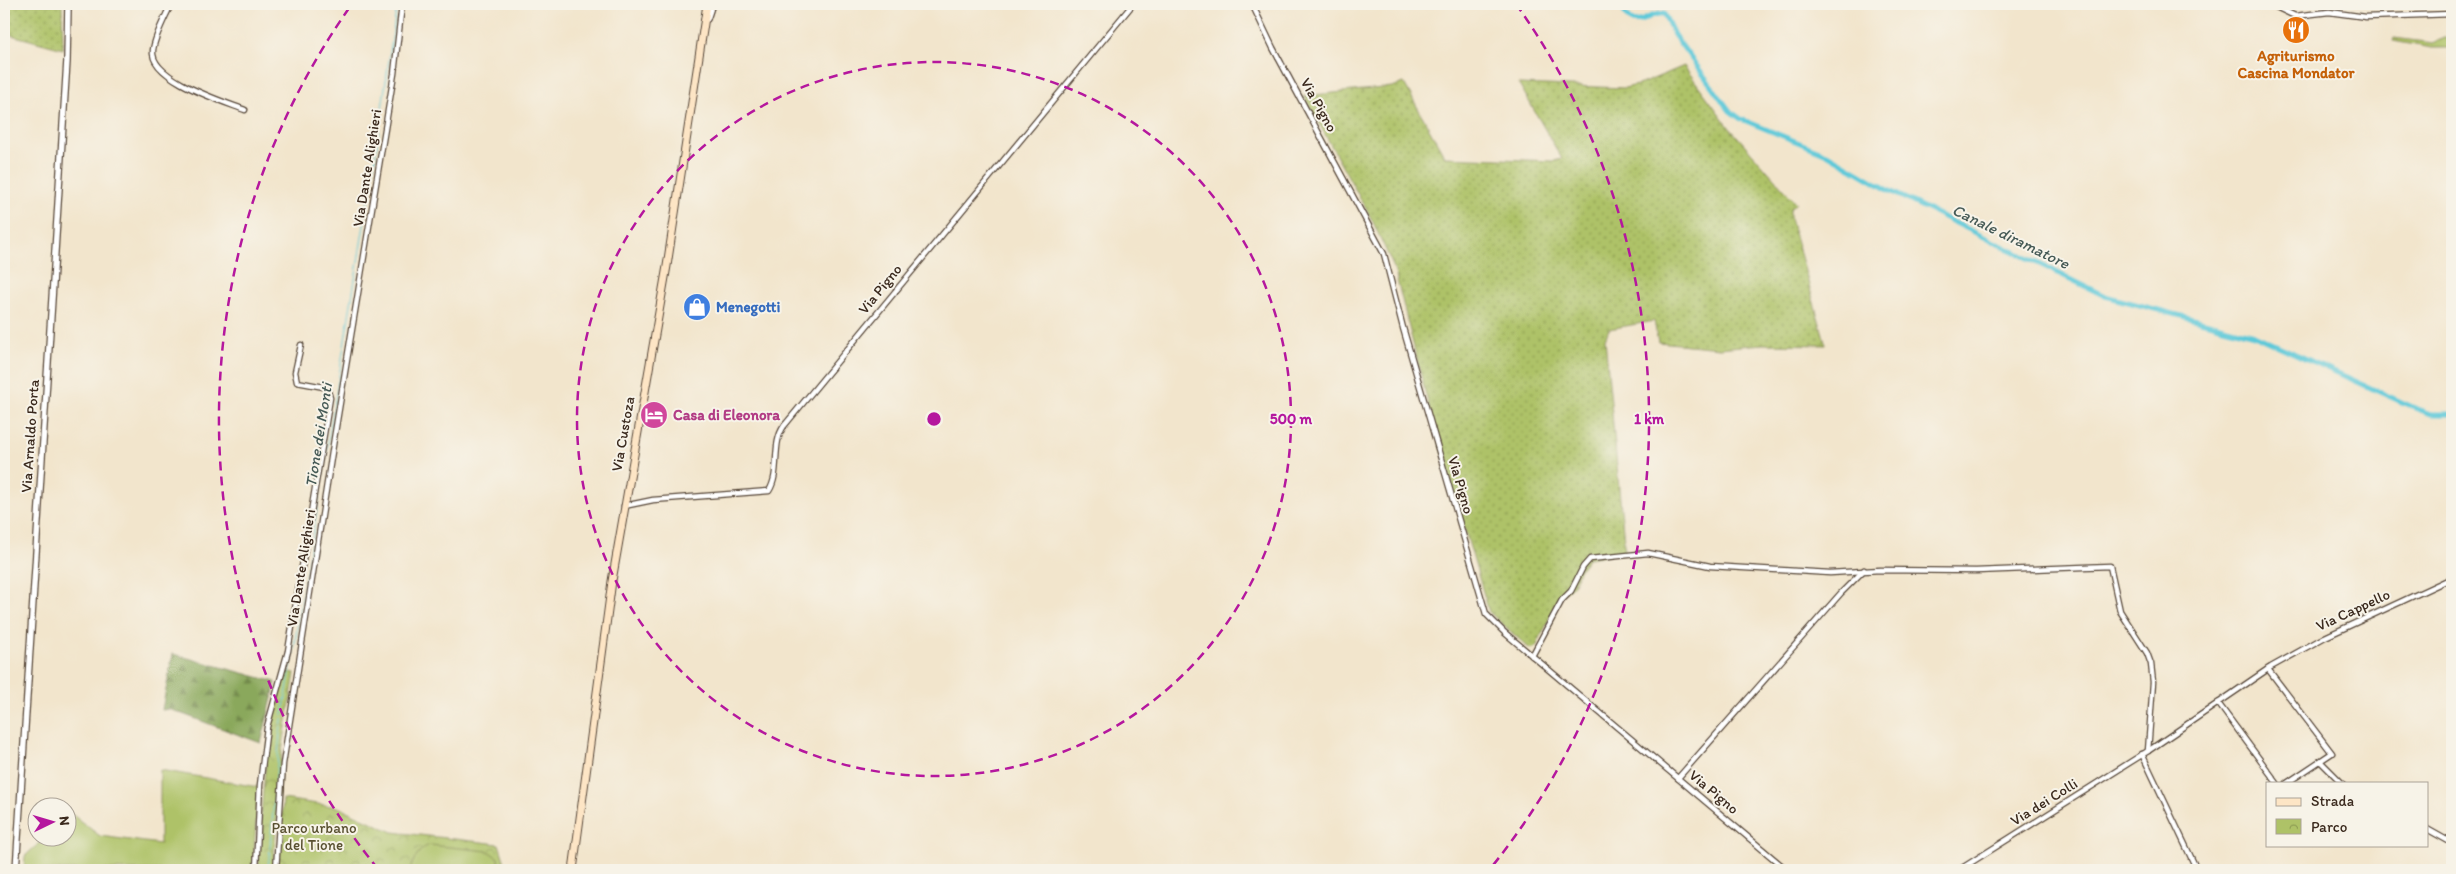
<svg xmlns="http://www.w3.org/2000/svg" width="2456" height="874" font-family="Itim,sans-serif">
<defs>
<pattern id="grass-dots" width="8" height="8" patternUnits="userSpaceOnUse" patternTransform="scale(1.25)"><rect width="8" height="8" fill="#aec267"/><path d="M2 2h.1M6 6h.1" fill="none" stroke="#8f9e54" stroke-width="1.8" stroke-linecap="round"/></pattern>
<pattern id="forest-firs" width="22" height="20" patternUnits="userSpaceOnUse" patternTransform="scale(1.25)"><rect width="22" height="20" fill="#8aa85c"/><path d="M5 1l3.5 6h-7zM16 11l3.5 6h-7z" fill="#72894b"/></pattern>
<pattern id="park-crowns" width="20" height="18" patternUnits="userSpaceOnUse" patternTransform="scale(1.25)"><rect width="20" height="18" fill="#aec267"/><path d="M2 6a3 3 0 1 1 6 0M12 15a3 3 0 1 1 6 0" fill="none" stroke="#8f9e54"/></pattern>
</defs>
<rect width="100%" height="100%" fill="#f7f3e8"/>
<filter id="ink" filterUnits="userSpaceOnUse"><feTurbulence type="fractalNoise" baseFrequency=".02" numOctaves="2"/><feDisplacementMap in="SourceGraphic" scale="10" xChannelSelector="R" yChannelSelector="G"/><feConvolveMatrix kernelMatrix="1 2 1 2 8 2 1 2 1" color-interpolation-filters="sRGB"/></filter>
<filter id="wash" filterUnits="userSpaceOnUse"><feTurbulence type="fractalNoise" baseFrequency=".0096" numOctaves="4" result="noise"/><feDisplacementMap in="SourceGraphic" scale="20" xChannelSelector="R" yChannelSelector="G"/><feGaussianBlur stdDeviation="1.12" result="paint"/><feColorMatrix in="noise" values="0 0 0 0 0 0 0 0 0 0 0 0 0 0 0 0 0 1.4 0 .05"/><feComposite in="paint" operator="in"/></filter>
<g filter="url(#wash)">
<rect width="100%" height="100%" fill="#f2e5cc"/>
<g fill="url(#grass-dots)" stroke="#747642">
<path d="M4,4h58l1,45 -59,-16z"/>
<path d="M1684,66l45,61 67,76 -6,6v9l36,127 -63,-1 -44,4 -61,-6 -4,-21 -45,8 -4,10 20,213 -37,6 -8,11 -7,16 -14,13 -23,49 -6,2 -41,-37 -58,-197 -37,-147 -22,-48 -68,-124 88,-9 12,-4 41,74 109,4 8,-2 -43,-75 106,4 16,-4z"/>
</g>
<path fill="url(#forest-firs)" stroke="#62693d" d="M173,654l103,28 -15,61 -92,-34 -7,1z"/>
<g fill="url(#park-crowns)" stroke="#747642">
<path d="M2452,35v13h-20l-39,-7 1,-3 39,5z"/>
<path d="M285,671l10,2 -13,78 -9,119h-15c4,-67 6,-134 27,-199z"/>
<path d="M283,799l55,8 55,25 106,12 6,19 -1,7h-226z"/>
</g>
<g fill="#aec267" stroke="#747642">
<path d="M160,770l98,17 -5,83h-229l1,-14 21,-19 22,-1v-20l2,-3 30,23 60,8z"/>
<path d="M430,845l58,6 10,7 1,12h-89c3,-10 9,-22 20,-25z"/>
</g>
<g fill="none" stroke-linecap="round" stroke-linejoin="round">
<path stroke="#5fc9d9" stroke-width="1" d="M268,870l12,-138 93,-561 24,-167"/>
<path stroke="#5fc9d9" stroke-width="5" d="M1621,4c11,35 25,7 43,10l10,21 56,76 11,8 86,35 63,37 215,105 149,39 163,74 14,5h21"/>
</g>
</g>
<g filter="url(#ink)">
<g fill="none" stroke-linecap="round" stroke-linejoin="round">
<g stroke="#564638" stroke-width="7">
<g id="minor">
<path d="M171,4c-6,14 -16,31 -18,46 -4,29 72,52 92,60"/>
<path d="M1252,4l21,44 111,206 19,74 83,286 19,19 282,237"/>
<path d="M2270,4l25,12 34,-4 37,5 86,-3"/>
<path d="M624,506l29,-6 116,-9c12,-19 2,-47 15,-65l349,-422"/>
<path d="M1532,656l30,-56 9,-9 12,-24 7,-8 58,-6 62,13 120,7 50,-3 96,1 134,-5 10,45 27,42 4,11 2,18 -5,69"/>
<path d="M2268,669l64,84 -45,30"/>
<path d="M2218,703l59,80"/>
<path d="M2142,754l55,116"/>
<path d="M2321,762l21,21"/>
<path d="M1678,778l163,-185 23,-23"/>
<path d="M2427,829l25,14"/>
<path d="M256,870l4,-85 7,-58 21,-76 42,-253 -3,-10 -3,-1 -27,-5 -2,-10 6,-27"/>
<path d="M276,870l7,-106 51,-325 60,-365 8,-70"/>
<path d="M1959,870l189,-119 123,-84 54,-30 127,-59"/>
</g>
</g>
<g stroke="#564638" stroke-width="8">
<g id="tertiary">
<path d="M707,19l5,-15"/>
<path d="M16,870l51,-809 1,-57"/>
</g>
</g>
<g stroke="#564638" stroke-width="9">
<path id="secondary" d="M573,870l39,-289 55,-315 40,-262"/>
</g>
<use href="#minor" stroke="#fff" stroke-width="4.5"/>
<use href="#tertiary" stroke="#fff" stroke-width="5.5"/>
<use href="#secondary" stroke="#fde5c5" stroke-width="7"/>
</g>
</g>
<g fill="none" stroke="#b5179e" stroke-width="2.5" stroke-dasharray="9 6">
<circle cx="934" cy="419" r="357"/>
<path d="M378 869A715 715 0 0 1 352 4M1516 4A715 715 0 0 1 1490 869"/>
</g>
<defs>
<g id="restaurant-disc" transform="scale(1.4375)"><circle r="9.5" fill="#e8710a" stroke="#f7f3e8"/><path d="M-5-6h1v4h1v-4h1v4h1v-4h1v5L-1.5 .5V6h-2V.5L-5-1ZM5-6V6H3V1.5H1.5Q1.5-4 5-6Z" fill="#fff"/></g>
<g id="shop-disc" transform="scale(1.4375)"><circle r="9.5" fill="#3f7fe0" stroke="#f7f3e8"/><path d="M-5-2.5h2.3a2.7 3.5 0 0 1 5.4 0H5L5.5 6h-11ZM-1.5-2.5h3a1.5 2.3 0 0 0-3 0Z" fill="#fff"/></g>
<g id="hotel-disc" transform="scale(1.4375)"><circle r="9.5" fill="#d1479c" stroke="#f7f3e8"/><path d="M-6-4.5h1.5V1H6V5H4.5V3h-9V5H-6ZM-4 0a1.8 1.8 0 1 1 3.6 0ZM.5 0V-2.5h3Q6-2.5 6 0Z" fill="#fff"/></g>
</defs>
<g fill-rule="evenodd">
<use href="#restaurant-disc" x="2296" y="30"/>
<use href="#shop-disc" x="697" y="307"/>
<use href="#hotel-disc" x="654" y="415"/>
</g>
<g text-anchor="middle" stroke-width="4" stroke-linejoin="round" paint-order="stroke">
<g font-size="15" font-weight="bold" fill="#c56008" stroke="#f7f3e8">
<text x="2296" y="61">Agriturismo<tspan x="2296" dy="17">Cascina Mondator</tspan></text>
</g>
<g font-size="15" fill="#3b2a1e" stroke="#f7f3e8">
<text transform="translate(1319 105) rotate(61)" y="5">Via Pigno</text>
<text transform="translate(367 168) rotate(-81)" y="5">Via Dante Alighieri</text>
<text transform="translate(880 289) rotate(-51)" y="5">Via Pigno</text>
<text transform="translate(623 434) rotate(-80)" y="5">Via Custoza</text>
<text transform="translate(30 436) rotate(-86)" y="5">Via Arnaldo Porta</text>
<text transform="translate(1461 485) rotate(74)" y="5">Via Pigno</text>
<text transform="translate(301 568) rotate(-81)" y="5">Via Dante Alighieri</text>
<text transform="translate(2353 610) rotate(-25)" y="5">Via Cappello</text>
<text transform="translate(1714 792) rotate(40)" y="5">Via Pigno</text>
<text transform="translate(2044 802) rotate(-32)" y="5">Via dei Colli</text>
</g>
<g font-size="15" font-weight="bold" fill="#366cbe" stroke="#f7f3e8" text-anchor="start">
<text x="716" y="312">Menegotti</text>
</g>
<g font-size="15" font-weight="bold" fill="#b23c85" stroke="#f7f3e8" text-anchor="start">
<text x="673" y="420">Casa di Eleonora</text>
</g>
<g font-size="15" fill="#585030" stroke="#f7f3e8">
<text x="314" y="833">Parco urbano<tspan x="314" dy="17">del Tione</tspan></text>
</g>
<g font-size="16" font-style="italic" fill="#465a56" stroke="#f7f3e8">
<text transform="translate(2011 236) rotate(26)" y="6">Canale diramatore</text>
<text transform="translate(318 435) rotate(-81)" y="6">Tione dei Monti</text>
</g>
</g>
<circle cx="934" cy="419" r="8" fill="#b5179e" stroke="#f7f3e8" stroke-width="2.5"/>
<g font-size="15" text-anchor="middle" font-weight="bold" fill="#b5179e" stroke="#f7f3e8" stroke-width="4" stroke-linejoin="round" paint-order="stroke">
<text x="1291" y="424">500 m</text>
<text x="1649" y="424">1 km</text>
</g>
<rect width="2456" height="874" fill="none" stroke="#f7f3e8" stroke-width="20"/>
<rect x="2266" y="782" width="162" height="65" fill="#f7f3e8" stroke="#aca397"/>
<rect x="2276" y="798" width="25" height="8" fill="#fde5c5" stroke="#aca397"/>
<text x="2311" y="806" font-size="15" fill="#3b2a1e">Strada</text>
<rect x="2276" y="819" width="25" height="15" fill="url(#park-crowns)" stroke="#aca397"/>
<text x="2311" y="832" font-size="15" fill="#3b2a1e">Parco</text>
<g transform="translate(52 822) rotate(85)"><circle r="24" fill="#f7f3e8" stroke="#aca397"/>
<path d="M0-4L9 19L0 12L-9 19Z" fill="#b5179e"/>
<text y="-8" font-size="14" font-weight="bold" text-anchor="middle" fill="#3b2a1e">N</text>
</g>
</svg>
